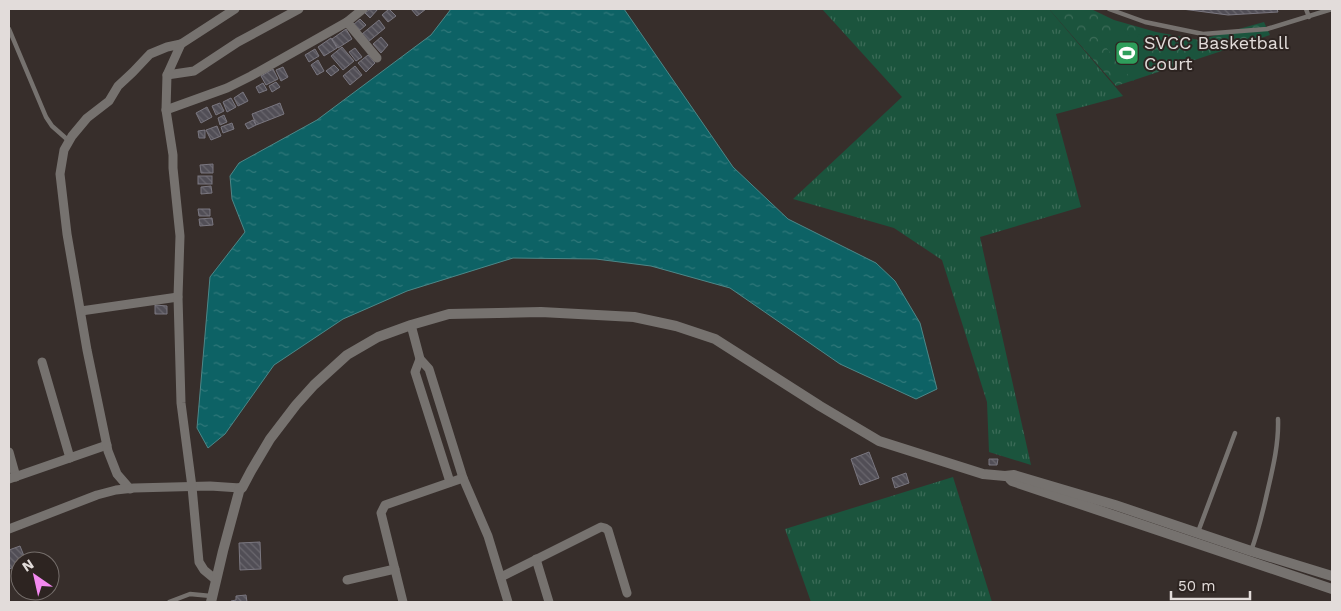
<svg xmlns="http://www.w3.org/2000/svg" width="1341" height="611" font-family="'Work Sans',sans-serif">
<defs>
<pattern id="grass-tufts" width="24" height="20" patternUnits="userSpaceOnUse" patternTransform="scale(1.25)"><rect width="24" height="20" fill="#1b543d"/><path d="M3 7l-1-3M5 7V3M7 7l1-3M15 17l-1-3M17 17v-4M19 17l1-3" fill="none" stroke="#3c6c58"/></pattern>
<pattern id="park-crowns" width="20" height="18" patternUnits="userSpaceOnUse" patternTransform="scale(1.25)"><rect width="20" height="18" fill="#1b543d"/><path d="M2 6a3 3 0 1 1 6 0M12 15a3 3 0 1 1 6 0" fill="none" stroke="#3c6c58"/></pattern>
<pattern id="water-ripples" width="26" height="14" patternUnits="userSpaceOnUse" patternTransform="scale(1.25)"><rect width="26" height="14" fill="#0d6265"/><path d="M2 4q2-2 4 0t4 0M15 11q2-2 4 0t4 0" fill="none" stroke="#30787a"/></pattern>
<pattern id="building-back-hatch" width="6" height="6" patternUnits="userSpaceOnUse" patternTransform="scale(1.25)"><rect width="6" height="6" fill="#514e56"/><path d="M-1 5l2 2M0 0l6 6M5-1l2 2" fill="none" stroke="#6a676e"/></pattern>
</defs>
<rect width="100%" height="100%" fill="#372e2b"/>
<g fill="url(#grass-tufts)">
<path d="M822,9h227l74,87 -67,18 25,93 -101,30 51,228 -42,-13 -2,-50 -45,-142 -48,-32 -101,-29 109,-102z"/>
<path d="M953,477l39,125h-181l-26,-73z"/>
</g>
<path fill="url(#park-crowns)" d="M1049,9h42l23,11 42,12 43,8 65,-18 6,13 -154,51z"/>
<g fill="#1b543d">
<path d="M1121,26l31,39 -19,16 -32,-40z"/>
<path d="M1145,31l30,8 2,7 -6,5 -31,-8 -3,-7z"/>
</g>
<path fill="url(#water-ripples)" stroke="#4d8788" d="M451,9h173l109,158 55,52 88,44 19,18 25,42 17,66 -21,10 -76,-35 -110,-76 -79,-22 -55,-7 -83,-1 -106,33 -64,28 -69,46 -49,69 -17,14 -11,-20 13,-151 35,-45 -13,-33 -2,-23 9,-13 78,-43 114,-85z"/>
<g fill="url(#building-back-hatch)" stroke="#7a7780">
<path d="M370,9h8l-8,9 -5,-5z"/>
<path d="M389,9l7,7 -8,6 -6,-7z"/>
<path d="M411,9h15l-9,7z"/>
<path d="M1182,9h95l1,3 -50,3z"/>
<path d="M360,19l6,6 -7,6 -6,-6z"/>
<path d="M379,20l6,8 -17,14 -6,-8z"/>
<path d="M346,29l6,10 -14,9 -6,-9z"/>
<path d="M381,37l7,8 -7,8 -8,-9z"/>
<path d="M331,38l6,10 -13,8 -6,-9z"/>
<path d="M342,47l12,14 -11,9 -12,-14z"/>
<path d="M355,48l7,9 -6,4 -7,-9z"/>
<path d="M315,49l4,7 -10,6 -4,-7z"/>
<path d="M368,55l7,8 -9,9 -8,-9z"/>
<path d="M318,60l6,11 -7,4 -6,-10z"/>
<path d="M334,65l5,5 -8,6 -5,-5z"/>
<path d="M355,66l7,9 -12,10 -7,-9z"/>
<path d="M283,67l5,10 -7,4 -5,-11z"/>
<path d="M273,69l5,10 -12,6 -5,-9z"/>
<path d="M276,82l4,5 -8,5 -3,-6z"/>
<path d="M263,83l4,7 -8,3 -3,-6z"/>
<path d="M243,92l5,9 -10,5 -4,-8z"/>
<path d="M231,98l5,9 -9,5 -4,-10z"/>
<path d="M220,103l4,8 -8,4 -4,-9z"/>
<path d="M280,103l4,11 -28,11 -4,-11z"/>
<path d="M207,107l5,10 -11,6 -5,-10z"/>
<path d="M224,115l3,7 -7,3 -2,-7z"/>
<path d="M253,120l3,5 -8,4 -3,-5z"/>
<path d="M232,123l2,6 -11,4 -2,-6z"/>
<path d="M217,126l4,10 -10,4 -5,-10z"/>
<path d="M205,130v8h-6l-1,-7z"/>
<path d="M213,164v9h-12l-1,-8z"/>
<rect x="198" y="176" width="14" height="8"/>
<path d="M211,186l1,7 -11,1v-7z"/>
<path d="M198,209h12v7h-11z"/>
<path d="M212,218l1,7 -13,1 -1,-7z"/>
<path d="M155,305l12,1v8h-12z"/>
<path d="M869,452l10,26 -19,7 -9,-26z"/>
<path d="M989,459h9l-1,6h-8z"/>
<path d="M906,473l3,10 -14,5 -3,-10z"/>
<path d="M260,542l1,27 -21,1 -1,-27z"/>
<path d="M20,546l6,15h-6v4l-11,4v-19z"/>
<path d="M246,595l1,7h-16v-1l5,-1v-4z"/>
</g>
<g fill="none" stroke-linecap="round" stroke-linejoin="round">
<g stroke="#76726f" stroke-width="4.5">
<path d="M1109,9l36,13 58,12 64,-5 65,-20"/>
<path d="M1306,9l3,8"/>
<path d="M9,29l37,88 6,9 17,15"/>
<path d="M1198,532l37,-99"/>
<path d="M1251,551c6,-16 10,-32 14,-49 6,-27 14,-55 13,-83"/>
<path d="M169,602l21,-8 21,2"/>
</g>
<g stroke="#76726f" stroke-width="9">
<path d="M347,22l30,36"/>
<path d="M167,75l27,-4 44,-29 61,-33"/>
<path d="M166,110l61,-22 24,-12 96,-54 16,-13"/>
<path d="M81,311l97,-14"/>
<path d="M411,325l9,34 9,10 34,109 25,58 20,66"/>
<path d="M420,359l-5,13 35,110"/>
<path d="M42,362l28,96"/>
<path d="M9,452l7,25"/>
<path d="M9,479l98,-34"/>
<path d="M130,489l-13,-15 -9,-23 -21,-101 -20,-116 -7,-60 4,-24 8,-14 15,-18 22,-17 9,-15 15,-14 17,-18 17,-7 14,-3"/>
<path d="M9,529l88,-34 19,-5 18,-2 76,-2 30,2"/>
<path d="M536,559l13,43"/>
<path d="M501,577l100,-50 4,1 3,2 19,63"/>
<path d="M216,580l-12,-10 -5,-8 -7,-75 -11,-84 -3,-106 2,-61 -7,-68v-13l-7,-45 1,-35 14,-31 54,-35"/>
<path d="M347,580l48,-11"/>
<path d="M403,602l-22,-89 4,-8 78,-27"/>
</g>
<g stroke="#76726f" stroke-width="10">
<path d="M1010,479l2,2 320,108"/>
<path d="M211,602l12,-51 17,-63h2l9,-17 19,-32 26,-34 18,-20 33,-30 31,-18 33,-12 38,-11 92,-2 93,5 42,9 39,13 105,67 59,35 104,33 22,2 9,-1 101,30 136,46 81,25"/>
</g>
</g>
<defs>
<g id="stadium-square" transform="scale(1.25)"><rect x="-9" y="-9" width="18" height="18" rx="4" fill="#2e9e5b" stroke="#2d2421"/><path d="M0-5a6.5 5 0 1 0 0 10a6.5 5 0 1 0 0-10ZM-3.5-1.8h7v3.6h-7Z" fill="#fff"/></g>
</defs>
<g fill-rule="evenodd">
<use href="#stadium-square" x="1127" y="53"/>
</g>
<g text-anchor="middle" stroke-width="4" stroke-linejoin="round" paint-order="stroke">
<g font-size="18" fill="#e2dcda" stroke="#2d2421" text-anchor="start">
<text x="1144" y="49">SVCC Basketball<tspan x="1144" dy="21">Court</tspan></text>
</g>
</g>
<rect width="1341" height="611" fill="none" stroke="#e2dcda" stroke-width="20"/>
<g transform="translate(35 576) rotate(326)"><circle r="24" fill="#2d2421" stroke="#756e6b"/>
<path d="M0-4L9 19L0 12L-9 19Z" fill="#f489f0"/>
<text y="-8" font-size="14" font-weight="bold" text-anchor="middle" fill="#e2dcda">N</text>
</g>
<path d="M1171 591v8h79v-8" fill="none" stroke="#e2dcda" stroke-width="2.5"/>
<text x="1178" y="591" font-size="15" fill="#e2dcda" stroke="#2d2421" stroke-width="4" paint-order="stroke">50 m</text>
</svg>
